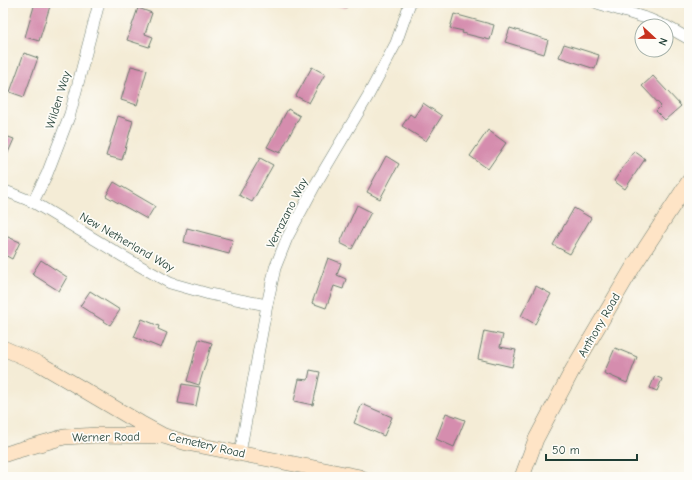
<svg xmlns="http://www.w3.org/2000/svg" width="692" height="480" font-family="'Comic Neue',sans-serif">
<rect width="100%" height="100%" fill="#fdfcf7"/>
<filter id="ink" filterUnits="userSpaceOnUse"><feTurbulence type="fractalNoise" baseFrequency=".025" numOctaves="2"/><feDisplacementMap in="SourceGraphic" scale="8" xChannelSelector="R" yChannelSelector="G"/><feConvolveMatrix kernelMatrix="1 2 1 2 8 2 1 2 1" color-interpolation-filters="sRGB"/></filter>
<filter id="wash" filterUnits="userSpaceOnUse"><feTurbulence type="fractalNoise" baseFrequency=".012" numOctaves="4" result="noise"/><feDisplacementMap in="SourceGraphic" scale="16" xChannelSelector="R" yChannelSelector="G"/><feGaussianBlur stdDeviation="0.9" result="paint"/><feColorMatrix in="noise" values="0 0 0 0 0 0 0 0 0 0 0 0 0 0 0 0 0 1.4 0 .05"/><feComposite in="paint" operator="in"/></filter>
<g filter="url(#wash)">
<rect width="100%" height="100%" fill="#f4ecd6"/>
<g id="blocks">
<g fill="#d58dae">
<path d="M35,3h16l-12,38 -14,-4z"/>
<path d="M335,3h13l-2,5 -12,-3z"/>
<path d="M138,8l14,5 -7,21 8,3 -4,10 -22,-7z"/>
<path d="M454,14l40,11 -4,15 -28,-7 1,-2 -13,-3z"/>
<path d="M510,28l38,12 -4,14 -39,-12z"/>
<path d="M564,44l35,11 -4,14 -36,-12z"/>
<path d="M24,53l14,5 -14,39 -14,-5z"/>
<path d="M131,66l16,4 -10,35 -16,-5z"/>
<path d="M312,67l13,7 -16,29 -13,-7z"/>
<path d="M653,76l28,30 -16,14 -9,-9 5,-5 -19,-20z"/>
<path d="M423,103l19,13 -16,25 -24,-15 8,-12 4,3z"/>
<path d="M288,109l12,7 -20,37 -13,-6z"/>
<path d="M118,116l15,5 -11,39 -16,-4z"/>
<path d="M488,130l18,13 -18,26 -18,-13z"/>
<path d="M3,135l11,4 -7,16 -4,-2z"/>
<path d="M634,151l11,8 -20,30 -11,-8z"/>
<path d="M386,156l13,8 -19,35 -13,-7z"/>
<path d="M260,158l13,7 -21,37 -13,-7z"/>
<path d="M114,182l41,24 -8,13 -41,-23z"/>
<path d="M357,205l14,7 -19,37 -12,-6z"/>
<path d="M574,208l17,10 -21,36 -17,-9z"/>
<path d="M187,228l46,12 -4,14 -45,-12z"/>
<path d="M3,235l17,7 -8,17 -9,-5z"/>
<path d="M328,258l13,5 -4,12 9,4 -3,10 -9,-3 -8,22 -14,-5z"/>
<path d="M41,260l26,17 -8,14 -27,-17z"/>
<path d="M536,286l15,8 -16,30 -14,-8z"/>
<path d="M90,291l30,19 -10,15 -30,-19z"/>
<path d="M142,319l17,7 -1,3 9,4 -6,15 -27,-11z"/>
<path d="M484,331l19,4 -3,12 16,3 -4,17 -34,-8z"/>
<path d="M199,339l13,4 -13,42 -12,-4z"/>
<path d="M615,348l22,9 -10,26 -23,-10z"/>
<path d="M310,370l10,2 -7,33 -19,-4 5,-22 9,1z"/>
<path d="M655,376l7,3 -5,12 -7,-3z"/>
<path d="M182,384l18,3 -4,19 -18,-3z"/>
<path d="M362,404l30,13 -8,19 -30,-13z"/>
<path d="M446,413l19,7 -11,27 -18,-8z"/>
</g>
</g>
</g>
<g filter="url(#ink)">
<use href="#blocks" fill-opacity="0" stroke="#6a7a6d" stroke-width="1"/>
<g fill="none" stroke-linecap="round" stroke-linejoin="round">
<g stroke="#6a7a6d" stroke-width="12">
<g id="street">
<path d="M597,3l52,16 16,7"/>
<path d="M666,26l23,13"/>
<path d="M3,190l30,12 91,55 46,26 39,11 58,11"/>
<path d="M33,202l14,-28 23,-60 29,-111"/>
<path d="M240,453l27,-148 8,-37 12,-30 27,-51 54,-91 28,-53 14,-40"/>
</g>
</g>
<g stroke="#6a7a6d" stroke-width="16">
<g id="secondary">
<path d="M3,348l37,16 100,59 24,13 23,7 173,34"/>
<path d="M3,455l12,-4 49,-14 34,-2 63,1"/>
<path d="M522,477l14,-38 37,-70 60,-102 56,-86"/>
</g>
</g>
<use href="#street" stroke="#fff" stroke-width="11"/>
<use href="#secondary" stroke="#fee4c6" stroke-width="15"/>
</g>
</g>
<g text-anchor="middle" stroke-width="3.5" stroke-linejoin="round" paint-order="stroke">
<g font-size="12" fill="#1f3d34" stroke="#fdfcf7">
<text transform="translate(58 100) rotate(-73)" y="4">Wilden Way</text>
<text transform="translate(287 213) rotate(-63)" y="4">Verrazano Way</text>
<text transform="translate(127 242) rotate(30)" y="4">New Netherland Way</text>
<text transform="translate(599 325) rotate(-60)" y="4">Anthony Road</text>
<text transform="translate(106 437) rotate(-1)" y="4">Werner Road</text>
<text transform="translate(207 445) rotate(13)" y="4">Cemetery Road</text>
</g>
</g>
<rect width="692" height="480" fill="none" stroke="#fdfcf7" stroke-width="16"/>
<g transform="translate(654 38) rotate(112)"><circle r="19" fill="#fdfcf7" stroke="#a4b0a9"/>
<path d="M0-3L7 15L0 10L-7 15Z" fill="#c8321e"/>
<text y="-6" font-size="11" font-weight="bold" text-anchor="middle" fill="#1f3d34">N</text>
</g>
<path d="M546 454v6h91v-6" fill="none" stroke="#1f3d34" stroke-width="2"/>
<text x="552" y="454" font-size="12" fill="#1f3d34" stroke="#fdfcf7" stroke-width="3" paint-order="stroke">50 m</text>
</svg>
